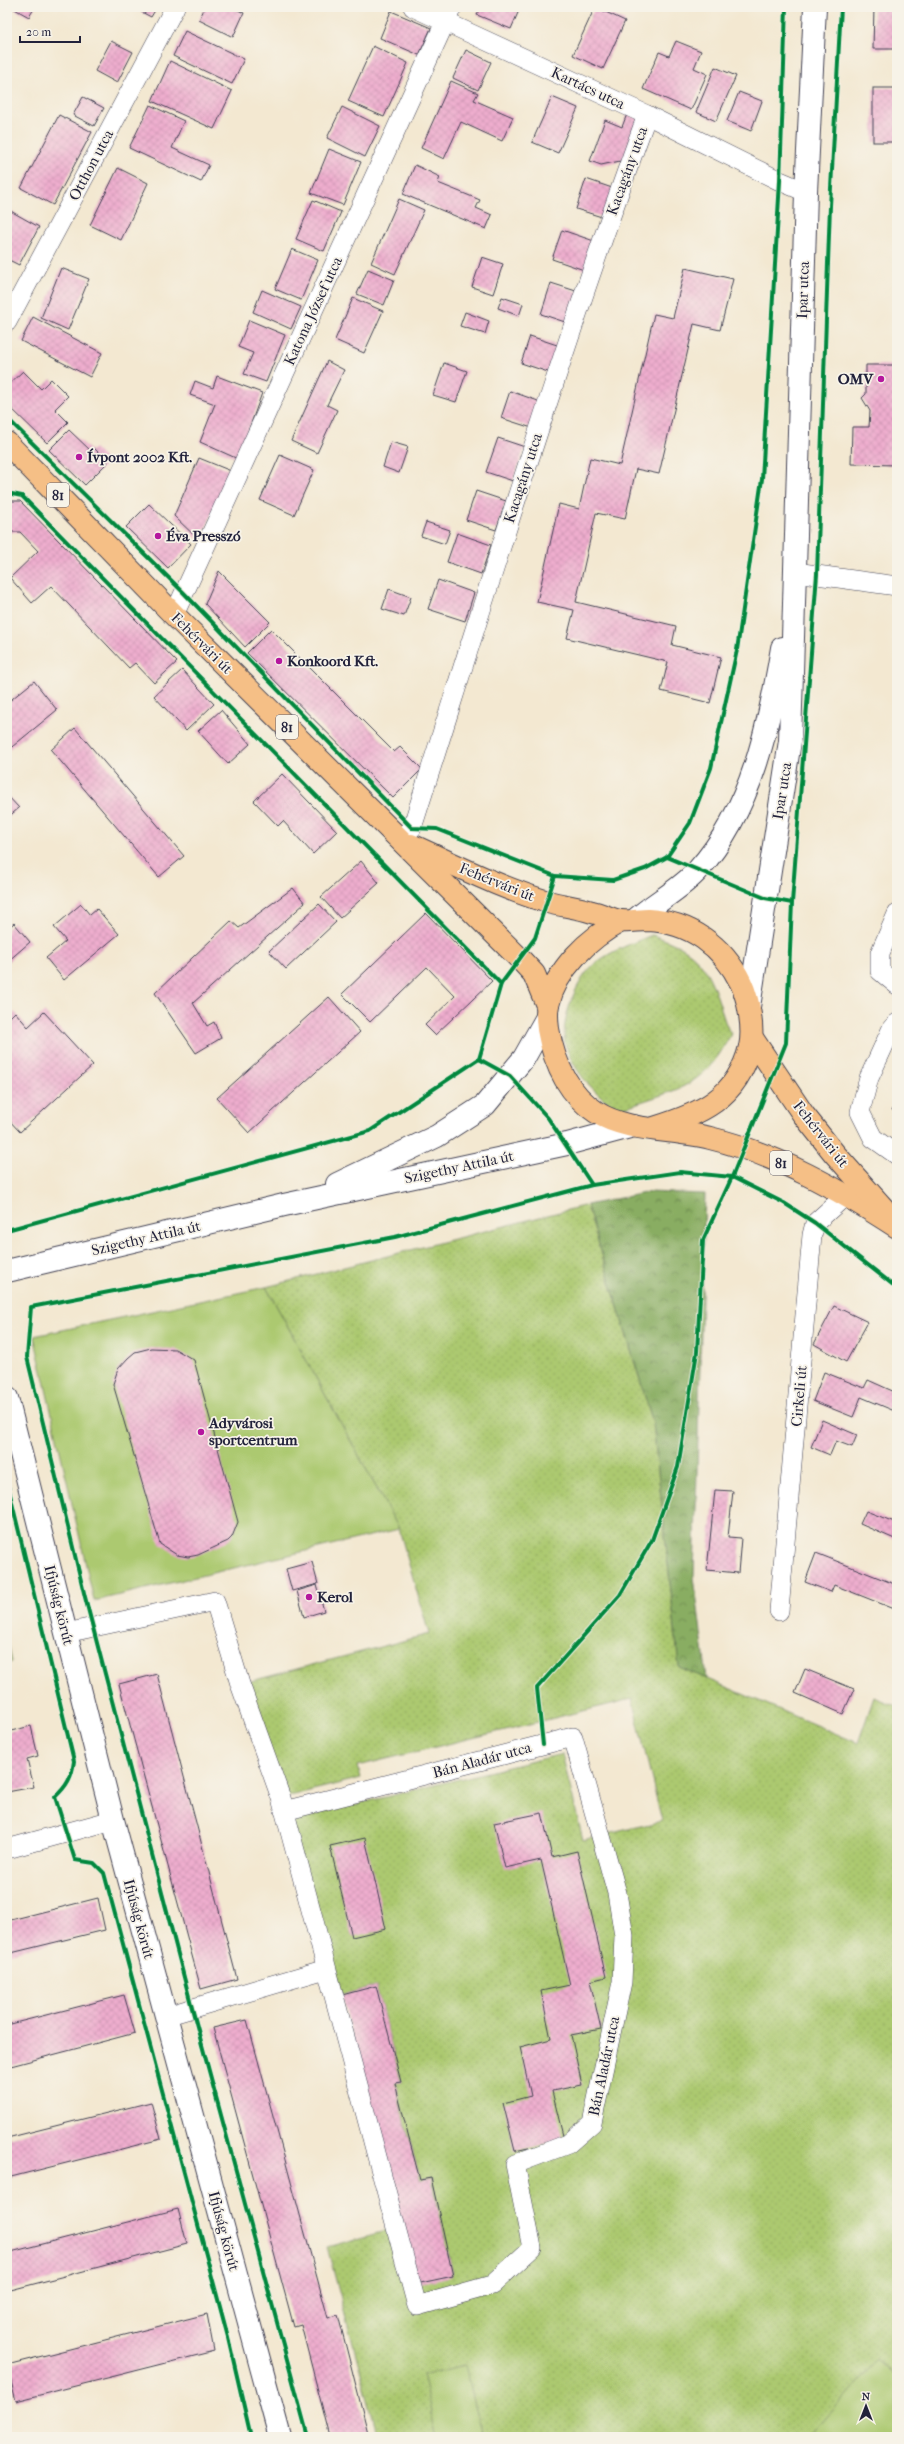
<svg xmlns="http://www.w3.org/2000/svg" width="904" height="2444" font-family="'IM FELL French Canon',serif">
<defs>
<pattern id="grass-dots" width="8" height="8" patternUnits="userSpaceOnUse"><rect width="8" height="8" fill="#acc970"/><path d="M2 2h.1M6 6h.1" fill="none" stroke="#94ac62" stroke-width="1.8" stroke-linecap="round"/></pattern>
<pattern id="forest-crowns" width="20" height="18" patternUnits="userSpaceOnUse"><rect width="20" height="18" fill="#89ad62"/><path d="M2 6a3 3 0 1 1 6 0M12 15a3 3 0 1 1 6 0" fill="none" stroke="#708c52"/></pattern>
<pattern id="building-cross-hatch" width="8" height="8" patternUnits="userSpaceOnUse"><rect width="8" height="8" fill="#eeadce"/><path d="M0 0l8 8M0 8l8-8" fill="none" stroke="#cc95b2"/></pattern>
</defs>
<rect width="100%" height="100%" fill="#f7f3e8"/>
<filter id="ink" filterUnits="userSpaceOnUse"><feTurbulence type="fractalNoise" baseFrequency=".025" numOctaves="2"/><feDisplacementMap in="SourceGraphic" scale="8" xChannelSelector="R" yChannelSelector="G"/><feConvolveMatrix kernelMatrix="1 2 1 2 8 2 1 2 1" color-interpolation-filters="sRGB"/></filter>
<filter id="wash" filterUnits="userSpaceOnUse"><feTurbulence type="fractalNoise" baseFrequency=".012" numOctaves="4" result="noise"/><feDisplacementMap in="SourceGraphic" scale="16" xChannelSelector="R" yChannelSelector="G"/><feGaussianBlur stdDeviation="0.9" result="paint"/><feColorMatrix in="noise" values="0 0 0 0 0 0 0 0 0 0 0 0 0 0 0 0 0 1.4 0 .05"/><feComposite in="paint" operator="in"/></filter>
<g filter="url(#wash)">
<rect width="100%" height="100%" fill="#f3e8d1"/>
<g fill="url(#grass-dots)" stroke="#677656">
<path d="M652,935c41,14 53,25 67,67 4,12 5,20 12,32 -29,58 -58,55 -113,76 -22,-16 -43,-36 -52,-63 -8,-23 11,-71 31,-85 16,-12 36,-19 55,-27z"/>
<path d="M587,1205l66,218 26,244 179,76 16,-46 23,9v731h-519l-51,-190 69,-19 57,48 -21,-99 -12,3 -25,-97 6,-1 -25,-96 -34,9 -55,-174 275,-67 21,86 79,-19 -30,-122 -274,67 3,12 -80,20 -41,-114 189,-50 -30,-105 -133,-242z"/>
<path d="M7,1638l5,24 -5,1z"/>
</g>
<path fill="url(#forest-crowns)" stroke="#56684e" d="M649,1192l56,2 -11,383 13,102 -28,-12 -26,-244 -66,-218z"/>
<g fill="#acc970" stroke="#677656">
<path d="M266,1287l133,242 -305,72 -60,-265z"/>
<path d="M878,2360l19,17v60h-88z"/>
<path d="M465,2365l18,72h-46l-15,-62z"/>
</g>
<g id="blocks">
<g fill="url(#building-cross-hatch)">
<path d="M11,7h24l-6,10z"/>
<path d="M132,7h25l-6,10z"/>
<path d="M205,7h27l12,6 -11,24 -34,-17z"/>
<path d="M480,7h37l3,1 -9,21 -34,-14z"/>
<path d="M595,7l30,14 -22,48 -30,-14z"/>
<path d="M874,7h23v42h-24z"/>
<path d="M391,11l40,17 -12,27 -39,-17z"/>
<path d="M185,31l59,28 -12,25 -59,-28z"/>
<path d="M111,41l22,11 -16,31 -22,-12z"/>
<path d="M676,41l25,10 -7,17 13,6 -16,36 -48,-21 16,-37 10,4z"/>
<path d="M373,46l35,17 -24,54 -36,-16z"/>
<path d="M466,50l25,12 -13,28 -25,-12z"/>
<path d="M170,61l62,30 -18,38 -62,-28z"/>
<path d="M715,67l21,9 -20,45 -20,-9z"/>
<path d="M451,81l27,12 -4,7 39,17 -11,24 -41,-19 -17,37 -23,-11z"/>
<rect x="873" y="88" width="24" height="54"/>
<path d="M739,92l23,9 -11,30 -24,-10z"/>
<path d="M83,97l21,11 -10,18 -21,-11z"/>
<path d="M552,97l26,11 -20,45 -26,-11z"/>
<path d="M150,105l34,16 -12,27 37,17 -8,17 -72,-34z"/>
<path d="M342,107l38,19 -15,31 -38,-19z"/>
<path d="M627,114l13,4 -15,42 -24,5 -11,-4 15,-41 17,7z"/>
<path d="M59,115l33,17 -39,73 -32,-17z"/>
<path d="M329,149l32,13 -18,43 -32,-12z"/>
<path d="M415,165l25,12 -2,6 42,17 -4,8 16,7 -6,14 -83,-35z"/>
<path d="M118,168l30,15 -27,57 -31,-15z"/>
<path d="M586,179l29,10 -10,29 -29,-9z"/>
<path d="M399,199l25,11 -29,64 -24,-11z"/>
<path d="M313,200l28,12 -17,39 -28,-12z"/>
<path d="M7,209l32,18 -20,38 -12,-6z"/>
<path d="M562,230l35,12 -10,29 -35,-12z"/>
<path d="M292,249l26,11 -17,40 -26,-11z"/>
<path d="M482,257l21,7 -10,30 -21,-7z"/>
<path d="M61,268l28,11 -21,51 -27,-12z"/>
<path d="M685,268l48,11 -13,51 -26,-6 -35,150 -23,-5 -11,50 -29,-6 -20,89 100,24 -4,19 49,12 -11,46 -49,-12 7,-29 -101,-24 7,-28 -37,-8 22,-98 20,5 11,-51 30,7 34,-151 19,4z"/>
<path d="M368,269l26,11 -10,25 -27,-11z"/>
<path d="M551,283l28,9 -11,31 -27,-9z"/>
<path d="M262,290l39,17 -10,22 -38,-17z"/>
<path d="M502,297l21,7 -4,12 -21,-8z"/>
<path d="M353,298l30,13 -19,42 -29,-13z"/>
<path d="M465,312l24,9 -4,13 -25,-8z"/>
<path d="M33,317l69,36 -12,24 -69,-36z"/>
<path d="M249,320l36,15 -19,47 -22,-8 9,-21 -15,-6z"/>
<path d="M530,336l30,10 -9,27 -30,-10z"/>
<path d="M327,361l17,9 -17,35 10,5 -20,43 -26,-12z"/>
<path d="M444,363l23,8 -11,31 -23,-7z"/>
<path d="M866,365h31v100l-46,-1 1,-37h17l1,-16 -8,-13 4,-4z"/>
<path d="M23,371l18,18 10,-10 17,17 -13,13 13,13 -21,21 -40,-39v-18z"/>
<path d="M217,376l45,17 -24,66 -38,-17 15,-38 -25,-9 5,-14 18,7z"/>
<path d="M510,391l31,11 -9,26 -31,-10z"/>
<path d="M69,430l22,21 3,-3 14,14 -23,23 -36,-35z"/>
<path d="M498,438l27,9 -12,34 -27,-9z"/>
<path d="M391,442l17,5 -9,26 -16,-6z"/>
<path d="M280,455l34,15 -20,45 -34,-15z"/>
<path d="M199,458l32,13 -31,70 -26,-25z"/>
<path d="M476,491l30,10 -10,29 -30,-10z"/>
<path d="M7,501h13l157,161 -23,21 -19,-20 -6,5 -78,-82 -19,17 -22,-25 28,-27 -18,-19h-8l-5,3z"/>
<path d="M149,504l42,40 -23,24 -42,-41z"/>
<path d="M426,522l24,8 -5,14 -24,-8z"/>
<path d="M457,533l34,12 -10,29 -34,-12z"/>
<path d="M219,571l51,51 -25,25 -40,-43z"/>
<path d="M438,580l36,13 -9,28 -37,-12z"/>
<path d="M389,589l22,8 -7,19 -22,-7z"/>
<path d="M271,629l123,123 6,-5 22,22 -29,29 -146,-145z"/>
<path d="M182,670l32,34 -28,27 -32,-35z"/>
<path d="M34,681l23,29 -50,41v-48z"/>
<path d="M221,710l29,34 -22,20 -30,-33z"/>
<path d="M75,728l109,128 -25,21 -108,-127z"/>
<path d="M282,774l55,57 -24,23 -30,-33 -5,5 -24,-25z"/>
<path d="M7,795l12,13 -12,10z"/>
<path d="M361,861l18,22 -39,35 -19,-21z"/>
<path d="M293,888l12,15 -112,100 14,23 7,-4 7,16 -25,15 -41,-60 76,-72 8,7z"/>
<path d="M81,904l9,11 7,-6 22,25 -55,46 -18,-22 20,-17 -12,-14z"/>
<path d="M319,904l17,18 -50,47 -17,-18z"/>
<path d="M426,913l66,68 -57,54 -10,-10 30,-29 -28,-29 -57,55 -28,-28z"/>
<path d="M14,923l16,19 -23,20v-33z"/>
<path d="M329,997l31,35 -111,101 -32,-35z"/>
<path d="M15,1012l13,15 16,-15 49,53 -73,67 -13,-14v-98z"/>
<path d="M897,1099v14l-5,-3z"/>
<path d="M834,1306l34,16 -22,40 -32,-18z"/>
<path d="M151,1348l24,1 19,11 44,162 -6,15 -4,4 -30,14 -10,2 -11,-2 -17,-11 -47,-160 5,-15 10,-11 7,-6z"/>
<path d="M824,1372l40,16 4,-8 29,13v19l-36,-15 -8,20 -40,-16z"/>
<path d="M822,1420l35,15 -5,12 -16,-6 -6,14 -19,-8z"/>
<path d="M715,1490l18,1 -5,46 13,1 -3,35 -31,-3z"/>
<path d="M866,1511l31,12v17l-37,-16z"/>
<path d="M816,1553l81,32v25l-63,-25 -3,7 -26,-10z"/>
<path d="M312,1562l6,22 -26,7 -6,-22z"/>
<path d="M317,1585l7,26 -20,6 -7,-26z"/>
<path d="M805,1669l49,20 -11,25 -48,-21z"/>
<path d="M157,1674l80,305 -36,10 -82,-305z"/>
<path d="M31,1726l7,30 -11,3 7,28 -27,5v-60z"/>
<path d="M542,1813l10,44 25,-6 29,126 -16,4 11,48 -30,6 11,50 -30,6 12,49 -49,11 -12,-48 28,-7 -11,-49 31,-8 -10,-48 29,-6 -29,-125 -36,8 -11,-45z"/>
<path d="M365,1838l21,91 -34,8 -22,-91z"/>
<path d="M98,1898l7,32 -98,24v-33z"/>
<path d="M376,1986l25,96 -6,1 13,52 12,45 11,-2 22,98 -37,8 -74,-289z"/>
<path d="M124,1995l11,38 -128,34v-42z"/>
<path d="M247,2020l81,298 10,-3 31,122h-39l-29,-112 -7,2 -81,-299z"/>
<path d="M151,2102l10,37 -154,39v-40z"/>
<path d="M178,2209l9,35 -180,47v-38z"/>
<path d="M207,2314l7,37 -198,50 -9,-36z"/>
</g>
</g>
</g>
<g filter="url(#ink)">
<use href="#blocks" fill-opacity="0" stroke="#414052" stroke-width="1"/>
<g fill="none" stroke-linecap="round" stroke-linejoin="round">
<g stroke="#414052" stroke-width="20">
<g id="minor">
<path d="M413,7l234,108 133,66 26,11"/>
<path d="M7,322l168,-315"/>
<path d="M795,572l102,14"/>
<path d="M174,615l278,-608"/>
<path d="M399,840l13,-12c76,-239 149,-478 235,-713"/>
<path d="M897,914l-17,39v18l17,14"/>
<path d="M897,1023l-5,5 -23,50 -9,34 13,26 24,17"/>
<path d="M779,1611l33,-376 3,-12 31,-28"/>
<path d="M66,1633l149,-32 25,83 41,114 136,508 75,-21 40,-37 -17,-84 53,-20 24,-21 30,-141 2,-46 -7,-43 -44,-156 -289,74"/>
<path d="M7,1849l106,-29"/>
<path d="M166,2016l160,-47"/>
</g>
</g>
<g stroke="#414052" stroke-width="24">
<g id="tertiary">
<path d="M635,920c20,-18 45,-30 63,-50 54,-60 71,-145 84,-222"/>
<path d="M749,1007l41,-266 16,-549 9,-185"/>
<path d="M337,1184l100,-48 48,-31 39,-47 23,-41"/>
<path d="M7,1271l277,-66 283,-61 67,-18"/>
<path d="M7,1398l106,422 167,617"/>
</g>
</g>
<g stroke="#414052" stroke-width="24">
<g id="primary">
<path d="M7,443l167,172 346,344 14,15 13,31"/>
<path d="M411,845c45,20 89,43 137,57 15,4 30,5 44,10 10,2 20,8 29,9 9,1 18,-1 27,-1 42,2 75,26 93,63 8,17 13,46 9,64 -13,52 -50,67 -96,81"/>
<path d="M621,921c-32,17 -65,48 -73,84 -2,8 -1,16 0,24 6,34 19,64 48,83 30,20 79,17 114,26 67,16 130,52 187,89"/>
<path d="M752,1038l51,76 31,39 50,56"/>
</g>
</g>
<use href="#minor" stroke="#fff" stroke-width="19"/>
<use href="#tertiary" stroke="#fff" stroke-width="22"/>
<use href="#primary" stroke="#f5bf86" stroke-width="22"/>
<g stroke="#f7f3e8" stroke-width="6">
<g id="cycleway">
<path d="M7,418l176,174 229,236 25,1 118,47 58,4 32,-11 22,-12 23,-34 21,-55 26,-118 25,-171 18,-298 6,-174"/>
<path d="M7,493l15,3 479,488"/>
<path d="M667,857l98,41 27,5"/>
<path d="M479,1059l31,17 38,42 44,67"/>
<path d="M7,1230l363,-99 109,-72 22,-75 34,-46 20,-62"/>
<path d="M7,1482l67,279c-2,16 -7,25 -19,36l20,63 19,3 10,10 124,464 23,100"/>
<path d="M543,1745l-6,-57 83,-93 32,-55 26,-73 19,-115 6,-112 29,-63 54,-134 6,-140 25,-329 13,-368 11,-199"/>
<path d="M308,2437l-116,-429 -107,-411 -58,-240 4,-50 364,-70 197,-52 88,-13 52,5 52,26 31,20 82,65"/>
</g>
</g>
<use href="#cycleway" stroke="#00873e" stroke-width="4"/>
</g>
</g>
<g fill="#b5179e" stroke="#f7f3e8" stroke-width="1.5">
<circle cx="881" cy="379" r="4"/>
<circle cx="79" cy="457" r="4"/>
<circle cx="158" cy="536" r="4"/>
<circle cx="279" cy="661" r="4"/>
<circle cx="201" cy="1432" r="4"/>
<circle cx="309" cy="1597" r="4"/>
</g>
<g text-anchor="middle" stroke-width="3.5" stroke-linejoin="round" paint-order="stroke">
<g fill="#f7f3e8" stroke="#62616f" stroke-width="1">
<rect x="47" y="483" width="22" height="24" rx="3"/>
<rect x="276" y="715" width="22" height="24" rx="3"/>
<rect x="770" y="1151" width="22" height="24" rx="3"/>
</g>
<g font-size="14" font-weight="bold" fill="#22223b">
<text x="58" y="500">81</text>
<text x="287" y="732">81</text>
<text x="781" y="1168">81</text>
</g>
<g font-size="15" fill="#22223b" stroke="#f7f3e8">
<text transform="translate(588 88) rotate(25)" y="5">Kartács utca</text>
<text transform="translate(91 165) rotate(-62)" y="5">Otthon utca</text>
<text transform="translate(627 171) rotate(-70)" y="5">Kacagány utca</text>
<text transform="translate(803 290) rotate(-88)" y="5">Ipar utca</text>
<text transform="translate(313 311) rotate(-65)" y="5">Katona József utca</text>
<text transform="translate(523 478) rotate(-72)" y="5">Kacagány utca</text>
<text transform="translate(202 643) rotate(45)" y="5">Fehérvári út</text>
<text transform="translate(782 791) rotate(-81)" y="5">Ipar utca</text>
<text transform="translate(497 882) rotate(22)" y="5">Fehérvári út</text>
<text transform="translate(821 1134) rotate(52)" y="5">Fehérvári út</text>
<text transform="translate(459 1167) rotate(-12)" y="5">Szigethy Attila út</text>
<text transform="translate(146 1238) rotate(-13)" y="5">Szigethy Attila út</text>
<text transform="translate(799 1396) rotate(-85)" y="5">Cirkeli út</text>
<text transform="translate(59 1605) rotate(76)" y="5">Ifjúság körút</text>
<text transform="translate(482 1760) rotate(-15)" y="5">Bán Aladár utca</text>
<text transform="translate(139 1919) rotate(75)" y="5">Ifjúság körút</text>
<text transform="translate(604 2066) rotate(-78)" y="5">Bán Aladár utca</text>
<text transform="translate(224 2231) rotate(75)" y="5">Ifjúság körút</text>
</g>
<g font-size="15" font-weight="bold" fill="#22223b" stroke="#f7f3e8" text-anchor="start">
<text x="873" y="384" text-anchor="end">OMV</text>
<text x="87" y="462">Ívpont 2002 Kft.</text>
<text x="166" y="541">Éva Presszó</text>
<text x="287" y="666">Konkoord Kft.</text>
<text x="209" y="1428">Adyvárosi<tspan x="209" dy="17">sportcentrum</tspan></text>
<text x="317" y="1602">Kerol</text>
</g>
</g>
<rect width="904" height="2444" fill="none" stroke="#f7f3e8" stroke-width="24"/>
<g transform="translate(866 2406)" stroke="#f7f3e8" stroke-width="3" paint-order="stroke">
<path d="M0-3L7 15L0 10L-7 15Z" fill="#22223b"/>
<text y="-6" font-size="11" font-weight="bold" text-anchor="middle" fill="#22223b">N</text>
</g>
<path d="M20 36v6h60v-6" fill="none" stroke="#22223b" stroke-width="2"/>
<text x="26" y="36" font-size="12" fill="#22223b" stroke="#f7f3e8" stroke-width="3" paint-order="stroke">20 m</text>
</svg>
